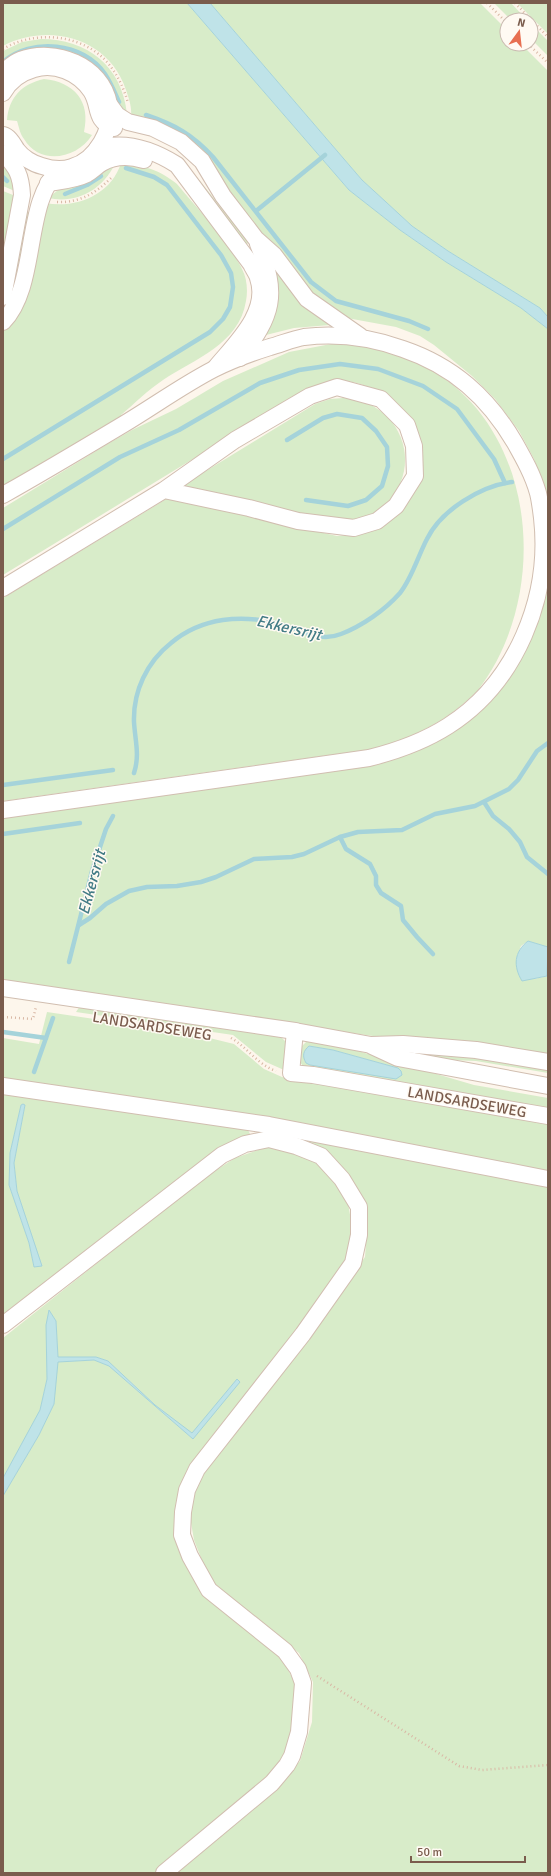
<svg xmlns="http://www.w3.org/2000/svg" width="551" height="1876" font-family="Signika,sans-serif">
<rect width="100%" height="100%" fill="#fdf6ec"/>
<g fill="#d8ecc9" fill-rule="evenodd">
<path d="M3,3h184l162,187 51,40 46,32 75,46 27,21v618l-20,-6 -7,5 -5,13 18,20 14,-3v81l-70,-12 -105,-9 -370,-54v-172l392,-58 97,-63 46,-91 5,-113 -9,-26 -15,-28 -24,-32 -23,-23 -38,-31 -14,-9 -24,-9 -49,-9 -31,-16 -72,-91 -34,-46 -79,-48c1,-10 -2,-18 -5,-27 -17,-52 -77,-68 -123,-44z"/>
<path d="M210,3h270l27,27v14h14l27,27v246l-8,-9 -92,-57 -36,-25 -50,-46z"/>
<path d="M494,3h17l16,17h-16z"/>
<path d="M517,3h31v31z"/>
<path d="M531,24l17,17v15l-17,-17z"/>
<path d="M41,39c46,0 81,27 86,75l-10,-9 -11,-22 -103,-18v-14l19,-9z"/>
<path d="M44,79c30,3 47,22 40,53l8,3c-15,24 -52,31 -68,4 -4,-5 -5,-12 -7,-18l-10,-1c2,-23 15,-36 37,-41z"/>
<path d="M140,140c46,14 58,40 87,75l6,5 15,23 -2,2 -57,-72 -50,-30z"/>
<path d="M3,161l5,6 9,25 -14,-6z"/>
<path d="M121,163c24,3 37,6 56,21 20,24 52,58 65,85 5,9 6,22 4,32 -7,43 -51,58 -83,79 -15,10 -28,23 -42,35l5,8 -123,72v-163l10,-17 32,-112c31,6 66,-8 76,-40z"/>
<path d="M115,164c-13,26 -38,40 -67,34l14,-11z"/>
<path d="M3,191l15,6 -15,79z"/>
<path d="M25,211l7,2 -13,63 -14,32z"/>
<path d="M270,265l60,60 -36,3 -32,8z"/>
<path d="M331,344c32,-1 64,7 93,22 115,60 127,230 54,324 -30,31 -65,48 -106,59l-369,52v-203l165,-100 169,38 24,-2 48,-35v-80c-14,-20 -49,-43 -75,-37 -14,4 -27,11 -41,16l-290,177v-67l103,-63 26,-15 44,-21 47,-28 66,-29z"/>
<path d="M343,398c56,2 83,66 43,106 -7,7 -15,14 -26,16 -11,2 -22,1 -33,0l-145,-33 1,-2 132,-81 15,-5z"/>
<path d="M80,1006l200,30 6,6 -2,28 -18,-8 -33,-27 -157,-23z"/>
<path d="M47,1012l142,21 45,11 30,25 18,8 266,46v750h-374l97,-81 29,-31 12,-39 1,-40 -14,-29 -59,-47 -26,-23 -9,-15 -11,-28 -4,-23 2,-20 8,-19 165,-221 3,-41 -4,-14 -77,-67 -284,-55v-42l36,6z"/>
<path d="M307,1041l34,5 133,39 74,13v12l-245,-44 -4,-5 2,-14zM309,1046l24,4 65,18 3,3 -91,-6z"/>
<path d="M398,1047l150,20v6l-72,-12 -53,-2z"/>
<path d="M3,1089l244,39 4,8 -248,187zM23,1104l2,1 -11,58 3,28 24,75 -7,1 -5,-24 -20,-58 1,-32 11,-48z"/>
<path d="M267,1147l27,4 27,14 14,14 13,24 5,29 -8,38 -148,191 -18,81 15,38 11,13 63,48 17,23 11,21 -2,57 -19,32 -116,99h-156v-377l36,-61 15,-31 3,-42 37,-2 15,6 84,73 44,-60 -45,55 -37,-29 -47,-44 -12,-4h-38l-2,-36 -7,-11 -2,69 -7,32 -37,67v-140l201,-160 31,-20z"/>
</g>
<g fill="#bfe3e8" stroke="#a5d3da">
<path d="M187,3h23l152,177 24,22 26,24 36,25 92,57 8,9v12l-27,-21 -75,-46 -46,-32 -51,-40z"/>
<path d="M528,941l20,6 -1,29 -25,5c-9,-15 -8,-29 6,-40z"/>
<path d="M309,1046l24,4 65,18 3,3 1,4 -6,4 -86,-14 -4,-2c-4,-7 -3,-12 3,-17z"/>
<path d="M23,1104l2,1 -11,58 3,28 25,75 -8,1 -5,-24 -20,-58 1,-32 11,-48z"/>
<path d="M49,1310l7,11 2,36h38l12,4 47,44 37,28 45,-54 3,3 -47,57 -84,-73 -15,-6 -36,2 -4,42 -15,31 -36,61v-18l37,-68 7,-31 -1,-54z"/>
</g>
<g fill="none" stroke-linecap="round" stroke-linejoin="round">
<g stroke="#a5d3da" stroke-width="4.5">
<path d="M3,62c28,-25 81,-20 102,12 6,9 10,19 14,28"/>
<path d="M146,115c29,10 46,19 67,42l98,125 25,19 73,20 19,8"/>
<path d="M3,177l4,4"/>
<path d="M65,194l22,-9 14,-9"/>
<path d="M256,211l69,-56"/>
<path d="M287,440l36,-22 14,-4 25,4 14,13 11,16 1,19 -6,20 -16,14 -18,6 -42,-6"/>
<path d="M3,459l207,-127 13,-13 7,-12 3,-20 -2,-14 -10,-18 -54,-70 -13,-8 -28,-9"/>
<path d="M3,529l117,-72 59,-27 81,-47 39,-13 41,-6 38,5 45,17 34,23 37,50 11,24"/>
<path d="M134,773c6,-18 1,-33 0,-51 -1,-31 13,-60 37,-79 31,-26 71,-29 109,-19 20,5 39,19 61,10 21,-8 44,-24 59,-41 12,-15 18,-37 27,-54 14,-29 54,-53 85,-57"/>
<path d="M3,785l110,-15"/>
<path d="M484,802l9,14 16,13 11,13 7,15 21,17"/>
<path d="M3,834l77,-11"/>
<path d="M340,837l6,12 24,15 6,12v9l5,8 20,13 2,14 14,17 16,17"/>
<path d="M79,925l11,-7 16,-14 23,-13 18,-4 30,-1 24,-4 15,-5 38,-18 38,-2 12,-3 36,-17 18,-5 44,-2 33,-16 40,-8 34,-17 9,-9 19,-29 11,-8"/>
<path d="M69,962l23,-91 14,-42 7,-13"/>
<path d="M3,1032l43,6 7,-20"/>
<path d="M34,1072l12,-34"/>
</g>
<g stroke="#d1beb0" stroke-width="18">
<g id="minor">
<path d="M3,72c5,-4 11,-10 17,-12 35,-13 82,5 89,44 5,25 -13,56 -37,63 -9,3 -21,2 -30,-1 -9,-2 -20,-9 -25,-16 -4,-6 -7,-13 -14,-15"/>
<path d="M3,93c7,-13 17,-20 31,-24 21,-6 44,3 57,22 10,15 2,29 23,37"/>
<path d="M109,104l8,11 11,7 25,6 28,14 21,19 21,35 33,43 18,16 33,44 53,37"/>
<path d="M97,149c28,-9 56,1 80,16l74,99c2,5 6,9 7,14 12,34 -23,66 -42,89"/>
<path d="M3,153c14,15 18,22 19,42l-19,102"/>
<path d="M48,183c13,-2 27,-3 39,-9 5,-3 10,-8 15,-11 14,-8 28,-7 42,-3"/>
<path d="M3,322c36,-37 20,-121 57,-153"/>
<path d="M240,358c33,-43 39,-63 18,-114"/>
<path d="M3,495c41,-23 81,-47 121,-71 30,-18 59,-39 90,-55 18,-9 37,-16 56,-22 11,-3 23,-8 34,-10 34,-4 66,0 99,12 50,17 85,48 112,94 9,16 18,32 23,50 2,8 3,17 4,25 9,79 -26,165 -94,208 -25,16 -51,25 -79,32l-366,52"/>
<path d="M3,588l161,-98 71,-50 75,-44 27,-9 44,12 26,26 7,21 1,30 -19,30 -19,15 -23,7 -56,-7 -49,-13 -85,-18"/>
<path d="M3,988l292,43 76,14 32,-1 73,6 72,12"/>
<path d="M295,1031l-4,42 22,2 235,41"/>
<path d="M372,1046l26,12 150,28"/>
<path d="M3,1086l266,39 279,54"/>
<path d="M3,1325l219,-170 23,-11 24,-5 27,7 25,10 21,23 17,28v28l-6,28 -50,71 -106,135 -10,21 -4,22 -1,23 8,21 19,34 76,61 13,18 5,14 -4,49 -7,24 -5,9 -15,18 -108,90"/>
</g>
</g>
<g stroke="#d9b8a5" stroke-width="2.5" stroke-dasharray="1 3" stroke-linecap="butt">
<path d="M487,3l20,20"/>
<path d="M515,3l33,34"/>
<path d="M528,44l20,19"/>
<path d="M3,49c33,-20 84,-15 108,18 8,11 13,22 17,36"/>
<path d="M57,202c23,1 39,-9 55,-25"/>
<path d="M3,1017l30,2 3,-12"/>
<path d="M231,1038c16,9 27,27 45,33"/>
<path d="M317,1676l142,90 23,4 66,-5"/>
</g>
<use href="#minor" stroke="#fff" stroke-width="16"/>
</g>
<g text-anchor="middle" stroke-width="3" stroke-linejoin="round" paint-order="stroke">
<g font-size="15" fill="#7a5c4d" stroke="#fffaf3">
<text transform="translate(152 1026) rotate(9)" y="5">LANDSARDSEWEG</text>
<text transform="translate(467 1102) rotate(10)" y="5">LANDSARDSEWEG</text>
</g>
<g font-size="16" font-style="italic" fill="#437c86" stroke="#fffaf3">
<text transform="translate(289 627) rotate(13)" y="6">Ekkersrijt</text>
<text transform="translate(91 882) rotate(-75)" y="6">Ekkersrijt</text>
</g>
</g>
<rect width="551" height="1876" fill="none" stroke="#7a5c4d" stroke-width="8"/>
<g transform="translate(519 32) rotate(15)"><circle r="19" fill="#fffaf3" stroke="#cabbb1"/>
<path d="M0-3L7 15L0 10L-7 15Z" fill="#e76f51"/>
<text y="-6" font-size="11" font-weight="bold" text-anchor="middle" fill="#7a5c4d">N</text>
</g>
<path d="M411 1856v6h114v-6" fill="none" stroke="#7a5c4d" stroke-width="2"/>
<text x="417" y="1856" font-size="12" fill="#7a5c4d" stroke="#fffaf3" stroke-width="3" paint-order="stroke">50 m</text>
</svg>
